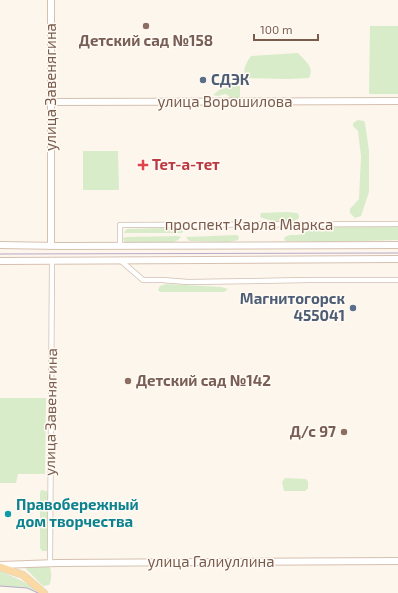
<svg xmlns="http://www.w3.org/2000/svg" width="398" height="593" font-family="'Exo 2',sans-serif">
<rect width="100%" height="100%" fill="#fdf6ec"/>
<g fill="#d8ecc9">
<path d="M370,26h28v68h-29z"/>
<path d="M298,53c7,8 17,14 11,25l-21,1 -42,-1c-4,-8 0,-15 5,-22z"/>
<path d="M232,86h8v15h-8l-3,-5 -4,-2 -7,2 -5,-1 6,-5z"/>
<path d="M358,120l6,1 1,2 4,28v41l-8,24 -6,2 -5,-5v-4l9,-10 2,-43 -3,-25 -5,-5v-3z"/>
<path d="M83,151h35l1,39h-36z"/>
<path d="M287,212l10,1 2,2v3c-10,9 -27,3 -39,-1l1,-4z"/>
<path d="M398,225v15l-69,2 -44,-1 -1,-3c8,-7 17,2 26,-10z"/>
<path d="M163,228h17l3,3 -1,2h-58l1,-2 2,-2z"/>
<path d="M237,235l2,2 -1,3 -10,2 -39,-1 -3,-4z"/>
<path d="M178,236l3,1 -3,3 -5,2 -46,1 -3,-2 -1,-3 3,-1z"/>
<path d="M166,284l55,3 7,2 -4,3h-64l-2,-2 2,-4z"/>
<path d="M0,398h46l-1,76h-27l-2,9h-16z"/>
<path d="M285,478l21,1 2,3v6l-3,3h-21l-2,-9z"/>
<path d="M41,490l6,1 2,17v41l-1,2h-6l-2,-3v-55z"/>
<path d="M28,566h21c3,4 3,15 0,19l-6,1 -17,-17z"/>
<path d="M0,571c14,6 27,11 38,21l-11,-4 -27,-2z"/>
</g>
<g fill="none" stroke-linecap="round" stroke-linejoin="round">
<g stroke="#d1beb0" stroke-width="6">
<g id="street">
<path d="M120,246v-21l278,-1"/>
<path d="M120,260l23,20h19l26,2 121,-2h89"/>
<path d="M50,563l2,-303"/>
</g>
</g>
<g stroke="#d6c0b0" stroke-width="8">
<g id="secondary">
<path d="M51,0v246"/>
<path d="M52,102l346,-1"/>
<path d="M0,245l60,1 338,-1"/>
<path d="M0,261l398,-2"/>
<path d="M0,565l57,-2 341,-2"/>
</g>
</g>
<g stroke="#dad1cd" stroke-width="8">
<path id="primary" d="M0,567l23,8 21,18"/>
</g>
<use href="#street" stroke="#fff" stroke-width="4.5"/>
<use href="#secondary" stroke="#fff" stroke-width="6"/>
<use href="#primary" stroke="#fbd9a5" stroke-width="7"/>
<g stroke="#b9a8c9" stroke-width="1">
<path d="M0,254l398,-1"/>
<path d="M0,586l27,2 11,5"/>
</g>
</g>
<g fill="#8d6e63" stroke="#fffaf3" stroke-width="1.5">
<circle cx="146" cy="26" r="4"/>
<circle cx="128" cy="381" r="4"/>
<circle cx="344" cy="432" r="4"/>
</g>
<g fill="#5c6f8a" stroke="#fffaf3" stroke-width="1.5">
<circle cx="203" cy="80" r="4"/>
<circle cx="353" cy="308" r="4"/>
</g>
<path fill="#e0444e" stroke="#fffaf3" stroke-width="1.5" d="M141 159h4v4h4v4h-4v4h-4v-4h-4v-4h4z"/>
<circle fill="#0f9aa8" stroke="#fffaf3" stroke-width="1.5" cx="8" cy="514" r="4"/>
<g text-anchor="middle" stroke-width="3" stroke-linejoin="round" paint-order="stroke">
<g font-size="15" font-weight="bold" fill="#785e54" stroke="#fffaf3">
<text x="146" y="46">Детский сад №158</text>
<text x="136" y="386" text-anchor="start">Детский сад №142</text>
<text x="336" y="437" text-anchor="end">Д/с 97</text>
</g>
<g font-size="15" font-weight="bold" fill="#4e5e75" stroke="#fffaf3" text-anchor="start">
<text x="211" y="85">СДЭК</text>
<text x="345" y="304" text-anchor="end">Магнитогорск<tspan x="345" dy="17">455041</tspan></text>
</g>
<g font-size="15" fill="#7a5c4d" stroke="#fffaf3">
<text transform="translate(51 87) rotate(-90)" y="5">улица Завенягина</text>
<text x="225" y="107">улица Ворошилова</text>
<text x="249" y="230">проспект Карла Маркса</text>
<text transform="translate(51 412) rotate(-89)" y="5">улица Завенягина</text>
<text x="211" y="567">улица Галиуллина</text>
</g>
<g font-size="15" font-weight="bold" fill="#be3a42" stroke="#fffaf3" text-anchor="start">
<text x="152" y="170">Тет-а-тет</text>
</g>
<g font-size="15" font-weight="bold" fill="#0d838f" stroke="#fffaf3" text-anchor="start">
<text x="16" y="510">Правобережный<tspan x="16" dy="17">дом творчества</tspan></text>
</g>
</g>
<path d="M254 34v6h64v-6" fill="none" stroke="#7a5c4d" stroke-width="2"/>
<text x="260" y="34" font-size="12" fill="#7a5c4d" stroke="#fffaf3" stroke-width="3" paint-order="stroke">100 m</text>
</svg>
